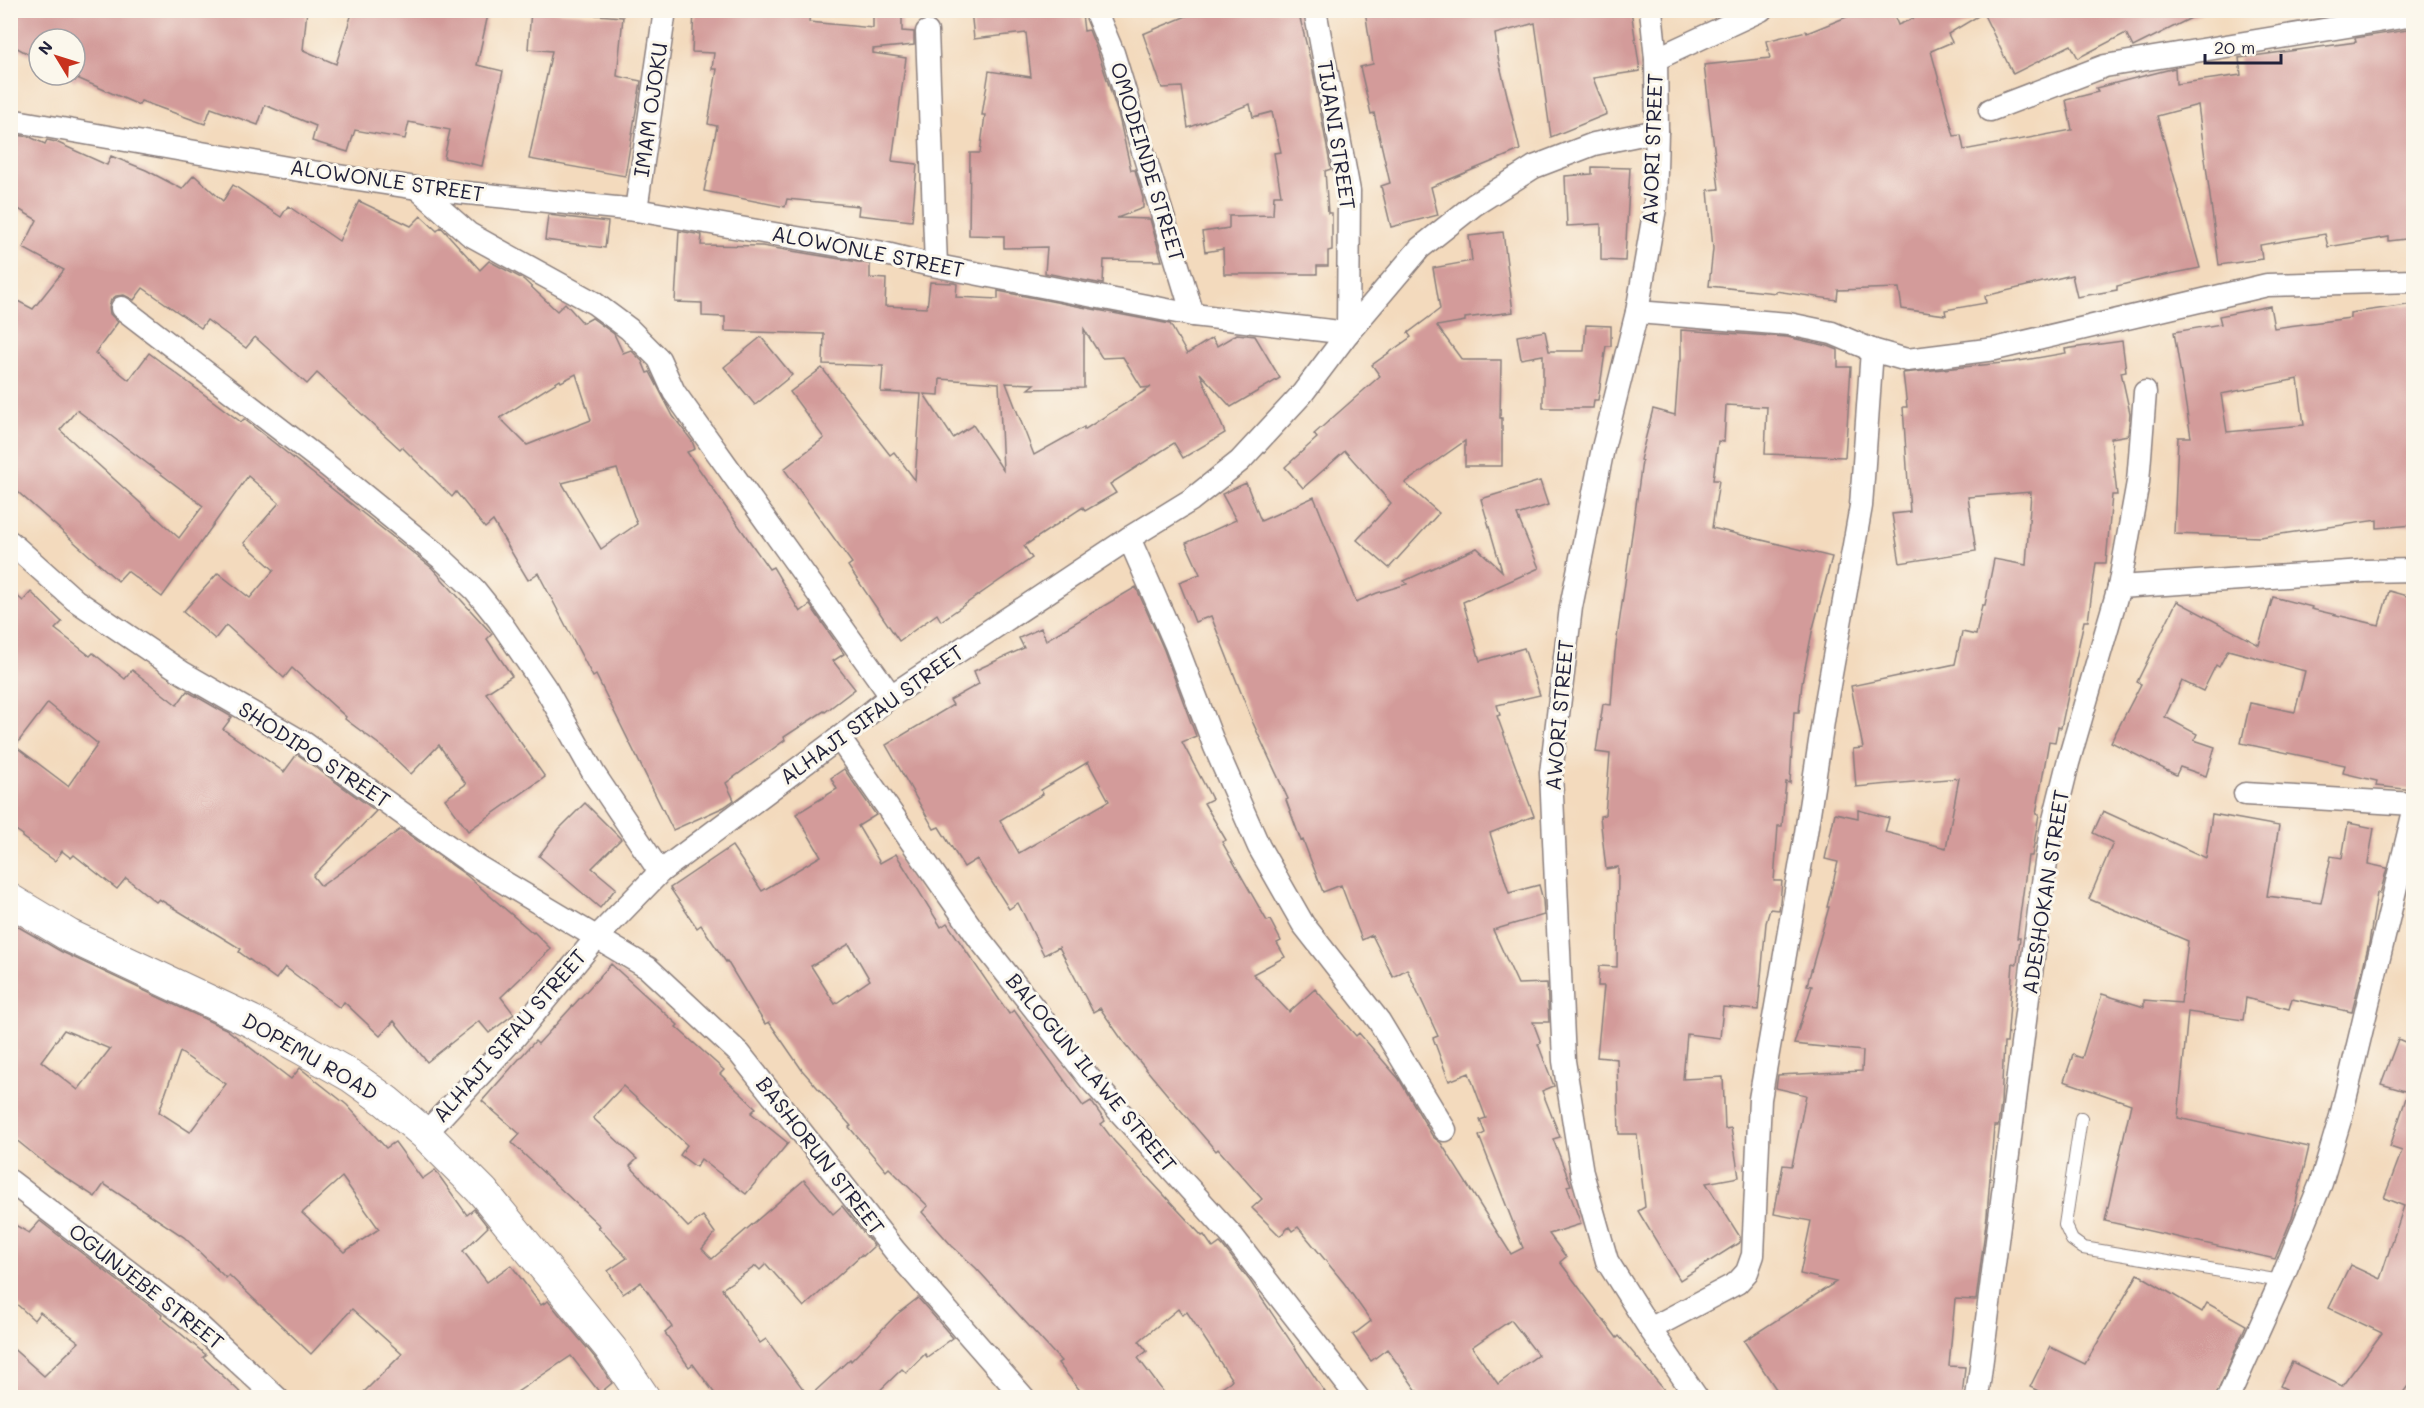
<svg xmlns="http://www.w3.org/2000/svg" width="2424" height="1408" font-family="Mali,sans-serif">
<rect width="100%" height="100%" fill="#fbf7ec"/>
<filter id="ink" filterUnits="userSpaceOnUse"><feTurbulence type="fractalNoise" baseFrequency=".0167" numOctaves="2"/><feDisplacementMap in="SourceGraphic" scale="12" xChannelSelector="R" yChannelSelector="G"/><feConvolveMatrix kernelMatrix="1 2 1 2 8 2 1 2 1" color-interpolation-filters="sRGB"/></filter>
<filter id="wash" filterUnits="userSpaceOnUse"><feTurbulence type="fractalNoise" baseFrequency=".008" numOctaves="4" result="noise"/><feDisplacementMap in="SourceGraphic" scale="24" xChannelSelector="R" yChannelSelector="G"/><feGaussianBlur stdDeviation="1.35" result="paint"/><feColorMatrix in="noise" values="0 0 0 0 0 0 0 0 0 0 0 0 0 0 0 0 0 1.4 0 .05"/><feComposite in="paint" operator="in"/></filter>
<g filter="url(#wash)">
<rect width="100%" height="100%" fill="#f3dabd"/>
<g id="blocks">
<g fill="#d39b9a" fill-rule="evenodd">
<path d="M10,10h297l-4,40 33,14 17,-54h136l-12,55 26,6 -21,95 -38,-8 6,-28 -41,-8 -4,17 -50,-9 -7,22 -36,-11 4,-15 -51,-21 -7,20 -47,-17 -6,16 -64,-23 -2,4 -62,-27 -2,3 -10,-6h10v-36h-36v21l-29,-16z"/>
<path d="M531,10l92,7 -6,59 24,5 -16,95 -96,-17 23,-108 -24,-2z"/>
<path d="M694,10h116l-1,12 64,6v-18h29v21l12,1v13l-41,4v4l33,5 -14,103 25,3 -5,57 -54,-6 1,-9 -72,-7 -2,8 -81,-16 13,-65 -9,-2 9,-55h-5l2,-16 -22,-1z"/>
<path d="M971,10h87l1,6 23,-2 2,17 5,-1 11,28 19,59 12,53h4l8,28v10l-26,10 33,1 12,42 -58,-1 -1,24 -58,-11 2,-26 -43,1v-12l-35,-1 1,-82h10l5,-38h-3l7,-44 42,6 -5,-44 -52,6z"/>
<path d="M1201,10h97l15,61 18,98 -6,2 3,42h4v37l-4,1v15h-11v8h-93l-1,-25 -18,3 -3,-20 27,-4v-12l44,-1 1,-20h7l-7,-42 7,-1 -9,-40 -19,5 -3,-13 -62,24 -6,-41 -20,1 -19,-54z"/>
<path d="M1365,10h266l9,61 -47,7 14,36 -56,23 -16,-114 -40,11 3,23 22,93 -89,37 7,28 -47,12 -10,-41 9,-3 -16,-70 -3,1 -11,-47 13,-3z"/>
<path d="M1864,10h28l6,15 35,-15h274l-74,37 -7,-14 -48,25 -7,-13 -58,29 -30,-61 -35,21 4,8 -21,9 23,85 7,-1 3,15 108,-20 -6,-30 32,-8 -2,-4 79,-20 1,16 65,-9 -2,-17 117,-16 -1,-4 59,-9v209l-25,3v-4l-61,10 -3,-13 -65,11 2,14 -43,6 -21,-160 -41,11 43,152 -55,11 -28,7v4l-40,7 -5,-22 -87,21 1,7 -41,7 1,5 -44,-6 -3,-21 -61,2 -1,10 -61,-9v2l-67,-7 4,-37 -5,-59 11,-1 -15,-124 66,-7 -4,-17 40,-10 1,2z"/>
<path d="M10,134l20,3 15,7 2,-4 9,2 51,23 4,-9 35,14 36,19 12,-14 29,26 10,-16 48,32 7,-11 51,35 20,-40 52,25 10,-10 16,15 4,-4 39,43 9,-9 34,18 34,32 8,-8 18,20 9,-5 22,16 9,19 8,-3 11,11 5,12 3,-1 23,44 19,25 3,8 -8,3 82,117 4,-2 27,45 10,-7 34,49 -11,7 22,28 -30,23 -1,-1 -40,26 1,3 -59,43 8,17 -10,7 -51,23 -77,-155 -3,2 -55,-104 -10,7 -35,-59 -8,7 -29,-36 -4,5 -50,-50 -2,2 -83,-76 -10,11 -52,-47 -9,11 -39,-28 -6,8 -58,-40 -9,12 -10,-5 -8,1 -5,4 -2,7 1,7 8,8 -23,31 34,27 20,-27 92,69 3,-3 188,149 60,66 -5,5 25,37 -26,17 59,84 -77,54 -23,-32 21,-15 -27,-39 -28,29 -27,-26 -39,-29 1,-2 -54,-49 -8,10 -58,-53 -11,14 -32,-27 35,-39 32,25 24,-28 -30,-27 35,-40 -31,-27 -86,121 -35,-26 -9,10 -108,-96v-188l23,12 31,-39 -41,-22 14,-28 -27,-16zM576,374l15,46 -64,25 -27,-27 60,-38 1,2zM77,410l126,96 -24,32 -119,-108zM617,469l20,55 -36,25 -39,-66z"/>
<path d="M1592,167l38,1 -5,93 -24,-1v-36l-34,2 -2,-50 27,-2z"/>
<path d="M548,215l60,7 -3,26 -60,-8z"/>
<path d="M679,231l23,4 -1,10 61,1 108,18v14l16,1 -1,27 42,2 3,-26 24,1 3,1 -1,13 42,2v-8l172,33 17,30 25,-16 5,8 20,-12 18,2 25,42 -49,29 -31,-34 25,60 -42,25 -9,-15 -64,41 6,9 -31,18 -2,-4 -59,39 8,12 -91,63 -4,-7 -38,27 -51,-75 4,-3 -68,-94 40,-31 -34,-46 32,-24 68,87 4,-3 21,28 6,-86 -40,-2 2,-26 -60,-2 1,-30 -99,-3v-14l-23,-1v-13l-27,-1zM1084,329l18,29 21,-1 19,31 9,-1 -67,43v-3l-50,28 -28,-72 28,1 -6,5 56,-1zM940,379l59,4 4,87 -30,-45 -20,13 -29,-44 15,1z"/>
<path d="M1503,232l10,80 -48,6v3l-28,5 25,34h39l-1,58h2v48h-37v-25l-60,42 34,30 -50,55 -32,-28 34,-37 -46,-52 -42,37 -18,-21 32,-29 -3,-4 66,-58 -8,-11 39,-28 -3,-4 32,-24 -7,-41 39,-7 -3,-25z"/>
<path d="M2414,304v221l-37,3v-8l-117,17 -86,-3 4,-97h13l-17,-105 47,-8 -2,-8 51,-10 4,22 76,-10v-5zM2298,379l6,46 -77,7 -6,-38z"/>
<path d="M1586,325l25,1v20h-5l-8,54h-4l-1,8h-50v-53l-22,4 -4,-23 28,-5 4,20h35z"/>
<path d="M1681,330l106,7 41,9 10,4v17h13l-6,90 -80,-3 2,-47 -41,-2 -2,37 -6,-1 -5,39h6l-7,48 120,29 -20,75 -10,51 -3,29h-5l-4,71 -4,-1 -4,44h-4l-4,55h8l-2,21 -1,8 -9,-1 -4,14 -8,87 -35,-3 -3,31 -33,-4 -4,45 40,-2 2,52 6,-1 8,49 -33,6 34,54v5l-60,38 -42,-69 7,-4 -8,-73h-18l-2,-75 -20,-2 7,-71h-6l1,-20 18,1 1,-100 -12,2 -6,-53 5,-1 5,-61 -14,-2 7,-48 8,1 4,-53 18,-125 9,-66 -2,-1 13,-51 22,6 4,-54h2z"/>
<path d="M761,337l31,38 -37,30 -31,-38z"/>
<path d="M2122,341l4,30 -5,1 9,41 -2,22 -17,3 6,57h-5l-6,68h-10l-8,58h-4l-23,107 -3,-1 -3,15 -6,-1 -13,73h3l-7,42h-4l-11,82h3l-3,26 -4,-1 -6,80h-3l-3,60 -3,23h-4l-7,89 -11,85 -21,-1 -6,67 16,1 -3,31h-180l-38,-57 92,-59 -36,-8 11,-53 -37,-7 9,-49 9,1 14,-71 -30,-7 2,-13 84,-4 1,-20 -69,-7 18,-58 -5,-1 22,-78h-2l11,-45 -13,-3 10,-46 23,5v-8l31,8 -4,14 61,16 13,-70 -103,9 -3,-38 10,-1 -12,-62 104,-22 7,-32 14,3 6,-30h3l9,-46 32,6 5,-73 -63,5 8,54 -76,12 -8,-49 18,-2 -7,-105h4l-4,-34 110,-11 53,-9 -1,-4z"/>
<path d="M1540,481l8,24 -31,10 22,53 -76,34 17,59 44,-13 16,47 -43,10 3,10 -3,1 37,100 -44,17 19,60 30,-8 4,15 1,15 -51,15 25,54 29,-1 2,39h-16l8,21 -3,1 16,42 -12,5 18,46 -7,2 18,46 -4,1 14,38 -32,10 17,23 -6,5 26,35 31,41 2,-2 52,62h-249l-35,-49 -16,12 -18,-26 18,-14 -27,-38 -46,-56 -6,4 -3,-4 -9,9 -28,-28 10,-9 -44,-50 -2,2 -45,-52 -46,-55 -25,-36 -7,4 -34,-65 -15,8 -26,-52 -9,6 -32,-50 -13,8 -25,-40 -5,2 -48,-84 67,-40 -3,-5 29,-16 -5,-13 50,-23 -5,-10 22,-10 5,12 90,-53 28,63 32,86 -14,6 30,57 -8,4 22,37 -4,2 45,79 3,-1 11,21 -4,2 8,14 -32,17 36,38 26,-23 41,47 3,-3 40,46 34,58 8,6 70,111 12,-6 -44,-112 6,-3 -5,-13 6,-2 -17,-45 -20,8 -16,-43 5,-2 -31,-67 -14,8 -21,-42 -10,5 -21,-55 -18,7 -20,-52 -2,1 -15,-41 2,-1 -35,-76 -42,-107 -16,6 -16,-40 21,-8 -14,-31 50,-23 -14,-26 24,-11 15,38 53,-24 42,105 21,-9 30,-9 -3,-3 73,-33 25,23 -21,-72zM1088,762l21,39 -90,52 -19,-33 43,-26 -2,-4zM1511,1320l27,35 -40,29 -26,-37z"/>
<path d="M10,590l13,11 8,-9 31,30 -7,7 35,27 3,-3 32,26 7,-9 45,35 10,-14 45,26 -9,12 61,43 13,-18 79,57 -63,65 8,10 80,-57 65,46 67,58 1,-1 17,17 -50,48 13,17 -25,19 -10,-12 -52,41 -33,-41 -14,15 -36,-34 -4,6 -55,-41 -9,12 -37,-27 2,-3 -82,-50 -3,3 -30,-24 -9,11 -43,-34 -3,3 -9,-7 -7,10 -33,-24 1,-2 -13,-9zM48,703l50,41 -30,42 -53,-40z"/>
<path d="M2389,591l25,7v192l-38,-4 1,-5 -34,-8 2,-8 -104,-22 9,-40 45,9 10,-41 -77,-21 -9,17 -3,-2 -13,26 -21,-10 -17,36 32,17 -3,6 21,7 -9,29 -26,-9 -4,8 -65,-33 30,-58 -4,-2 40,-81 82,44 14,-48 39,10 -1,2 68,16z"/>
<path d="M844,769l32,46 -18,11 22,37 16,-9 45,73 6,-4 62,91 5,-4 69,96 8,-5 14,20 -4,3 13,17 88,95 2,-1 9,13 7,-5 3,3 27,35 79,117h-123l26,-18 -45,-68 -5,3 -4,-6 -39,32 8,10 -9,7 30,40h-82l-28,-35 3,-2 -85,-93 -24,-22 -30,-34 6,-6 -39,-38 -3,3 -37,-44 2,-1 -49,-56 -33,-48 -4,2 -38,-63 -1,1 -25,-37 -4,3 -27,-40 62,-42 30,45 59,-35 -25,-42 41,-25 -6,-11zM849,944l21,36 -35,24 -24,-38z"/>
<path d="M585,803l36,36 -29,29 24,20 -16,20 -61,-52 20,-27z"/>
<path d="M2103,811l103,47 6,-44 67,12 -12,70 54,7 10,-47 11,2 6,-35 26,5 -6,36 19,4 -7,26 -3,-1 -8,50 -17,69 -60,-13 -3,10 -43,-11 -3,22 -55,-8 -10,106 131,29 -16,68 -18,44 -170,-38 26,-117 -67,-23 9,-26 9,3 20,-64 42,13v-7l37,3 7,-62 -99,-42 24,-56 -20,-10z"/>
<path d="M10,922l52,30 164,77 65,50 9,-11 47,37 39,43 9,-6 27,37 13,-9 32,45 7,-6 14,18 -25,24 24,31 24,-17 30,40 7,-4 49,59 15,23 -12,10 -29,-37 -63,42h-150l44,-44 -50,-45 -41,45 -82,-79 -3,3 -42,-41 -80,-53 -9,13 -44,-29 -41,-33zM64,1030l46,19 -32,41 -37,-29zM180,1052l46,32 -36,48 -31,-20zM342,1177l37,52 -35,23 -42,-39z"/>
<path d="M611,964l67,61 -2,2 48,43 -4,4 36,34 -5,5 37,30 -42,51 -45,-35 -5,8 -16,-12 7,-10 -64,-59 -30,32 44,41 -7,7 58,61 15,-11 12,17 -13,16 10,10 92,-79 29,34 9,-8 32,40 -11,10 -2,-1 -57,52 -38,-43 -6,6 -4,-4 -34,23 38,54 6,-4 43,58 41,-38 1,2 45,-46 22,-17 35,40 -26,19 -2,-3 -19,19 -4,-4 -30,29h-154l-25,-34 -4,3 -24,-34 7,-6 -31,-45 -18,12 -15,-23 19,-13 -29,-31 2,-1 -88,-83 8,-9 -38,-33 53,-60 3,3z"/>
<path d="M2398,1039l16,7v332l-15,20h-121l8,-9 -6,-3 12,-24 50,24 40,-53 -53,-25 21,-43 30,14 24,-73 -20,-8 18,-47 -12,-4 18,-55 -27,-8z"/>
<path d="M40,1221l116,89 6,5 -1,2 45,38 -3,2 43,41h-236v-52l34,30 35,-34 -39,-30 -6,8 -24,-22v-76l19,11z"/>
<path d="M2138,1274l64,38 5,-9 39,22 -31,73h-162l-23,-11 20,-40 35,17z"/>
</g>
</g>
</g>
<g filter="url(#ink)">
<use href="#blocks" fill-opacity="0" stroke="#8a7e7c" stroke-width="1.5"/>
<g fill="none" stroke-linecap="round" stroke-linejoin="round">
<g stroke="#8a7e7c" stroke-width="14">
<path id="service" d="M2081,1118l-16,107 7,15 11,8 198,33"/>
</g>
<g stroke="#8a7e7c" stroke-width="25">
<g id="minor">
<path d="M1095,10l18,43 80,262"/>
<path d="M1315,10l34,181 -1,142"/>
<path d="M1651,10l5,49 1,72 -2,77 -18,104 -34,136 -32,159 -20,166 13,288 18,112 25,88 43,68 47,69"/>
<path d="M927,32l9,233"/>
<path d="M1656,59l105,-49"/>
<path d="M1990,110l115,-44 309,-51"/>
<path d="M10,120l289,50 118,18 219,22 242,42 49,12 266,51 155,18"/>
<path d="M417,188l52,46 125,69 35,26 30,30 15,33 217,304"/>
<path d="M636,210l29,-200"/>
<path d="M122,308l206,158 113,92 34,32 24,30 47,69 48,85 66,98"/>
<path d="M1637,312l152,12 43,9 40,17 35,10 88,-11 272,-64 147,-4"/>
<path d="M1129,538l47,107 39,102 44,100 44,77 76,97 66,109"/>
<path d="M10,542l65,58 108,73 121,70 166,119 178,106 92,86 155,197 129,147"/>
<path d="M2119,587l245,-16 50,-1"/>
<path d="M839,738l141,202 110,139 143,158 125,161"/>
<path d="M2245,794l169,10"/>
<path d="M425,1134l90,-97 82,-100 63,-65 179,-134 52,-42 238,-158 62,-38 49,-39 62,-67 46,-61 72,-85 54,-43 60,-38 60,-23 63,-13"/>
<path d="M10,1181l187,143 80,74"/>
<path d="M1650,1329l87,-46 10,-11 6,-17 7,-156 46,-266 20,-131 35,-196 11,-156"/>
<path d="M1977,1398l63,-495 10,-67 18,-73 51,-176 19,-105 7,-90"/>
<path d="M2228,1398l53,-117 40,-98 20,-67 73,-305"/>
</g>
</g>
<g stroke="#8a7e7c" stroke-width="34">
<path id="secondary" d="M10,900l60,36 181,85 47,25 53,30 35,25 39,33 58,58 128,157 33,49"/>
</g>
<use href="#service" stroke="#fff" stroke-width="12"/>
<use href="#minor" stroke="#fff" stroke-width="22"/>
<use href="#secondary" stroke="#fff" stroke-width="32"/>
</g>
</g>
<g text-anchor="middle" stroke-width="6" stroke-linejoin="round" paint-order="stroke">
<g font-size="21" fill="#22223b" stroke="#fbf7ec">
<text transform="translate(651 110) rotate(-82)" y="7">IMAM OJOKU</text>
<text transform="translate(1336 135) rotate(81)" y="7">TIJANI STREET</text>
<text transform="translate(1653 149) rotate(-88)" y="7">AWORI STREET</text>
<text transform="translate(1147 162) rotate(73)" y="7">OMODEINDE STREET</text>
<text transform="translate(387 181) rotate(8)" y="7">ALOWONLE STREET</text>
<text transform="translate(868 252) rotate(11)" y="7">ALOWONLE STREET</text>
<text transform="translate(872 715) rotate(-36)" y="7">ALHAJI SIFAU STREET</text>
<text transform="translate(1560 715) rotate(-85)" y="7">AWORI STREET</text>
<text transform="translate(314 755) rotate(33)" y="7">SHODIPO STREET</text>
<text transform="translate(2046 892) rotate(-81)" y="7">ADESHOKAN STREET</text>
<text transform="translate(510 1036) rotate(-49)" y="7">ALHAJI SIFAU STREET</text>
<text transform="translate(310 1057) rotate(30)" y="7">DOPEMU ROAD</text>
<text transform="translate(1091 1073) rotate(50)" y="7">BALOGUN ILAWE STREET</text>
<text transform="translate(820 1156) rotate(52)" y="7">BASHORUN STREET</text>
<text transform="translate(146 1287) rotate(38)" y="7">OGUNJEBE STREET</text>
</g>
</g>
<rect width="2424" height="1408" fill="none" stroke="#fbf7ec" stroke-width="36"/>
<g transform="translate(57 57) rotate(308)"><circle r="28" fill="#fbf7ec" stroke="#a4a2a5" stroke-width="1.5"/>
<path d="M0-4.5L10 22L0 15L-10 22Z" fill="#c8321e"/>
<text y="-9" font-size="16" font-weight="bold" text-anchor="middle" fill="#22223b">N</text>
</g>
<path d="M2205 54v9h76v-9" fill="none" stroke="#22223b" stroke-width="3"/>
<text x="2214" y="54" font-size="18" fill="#22223b" stroke="#fbf7ec" stroke-width="4.5" paint-order="stroke">20 m</text>
</svg>
